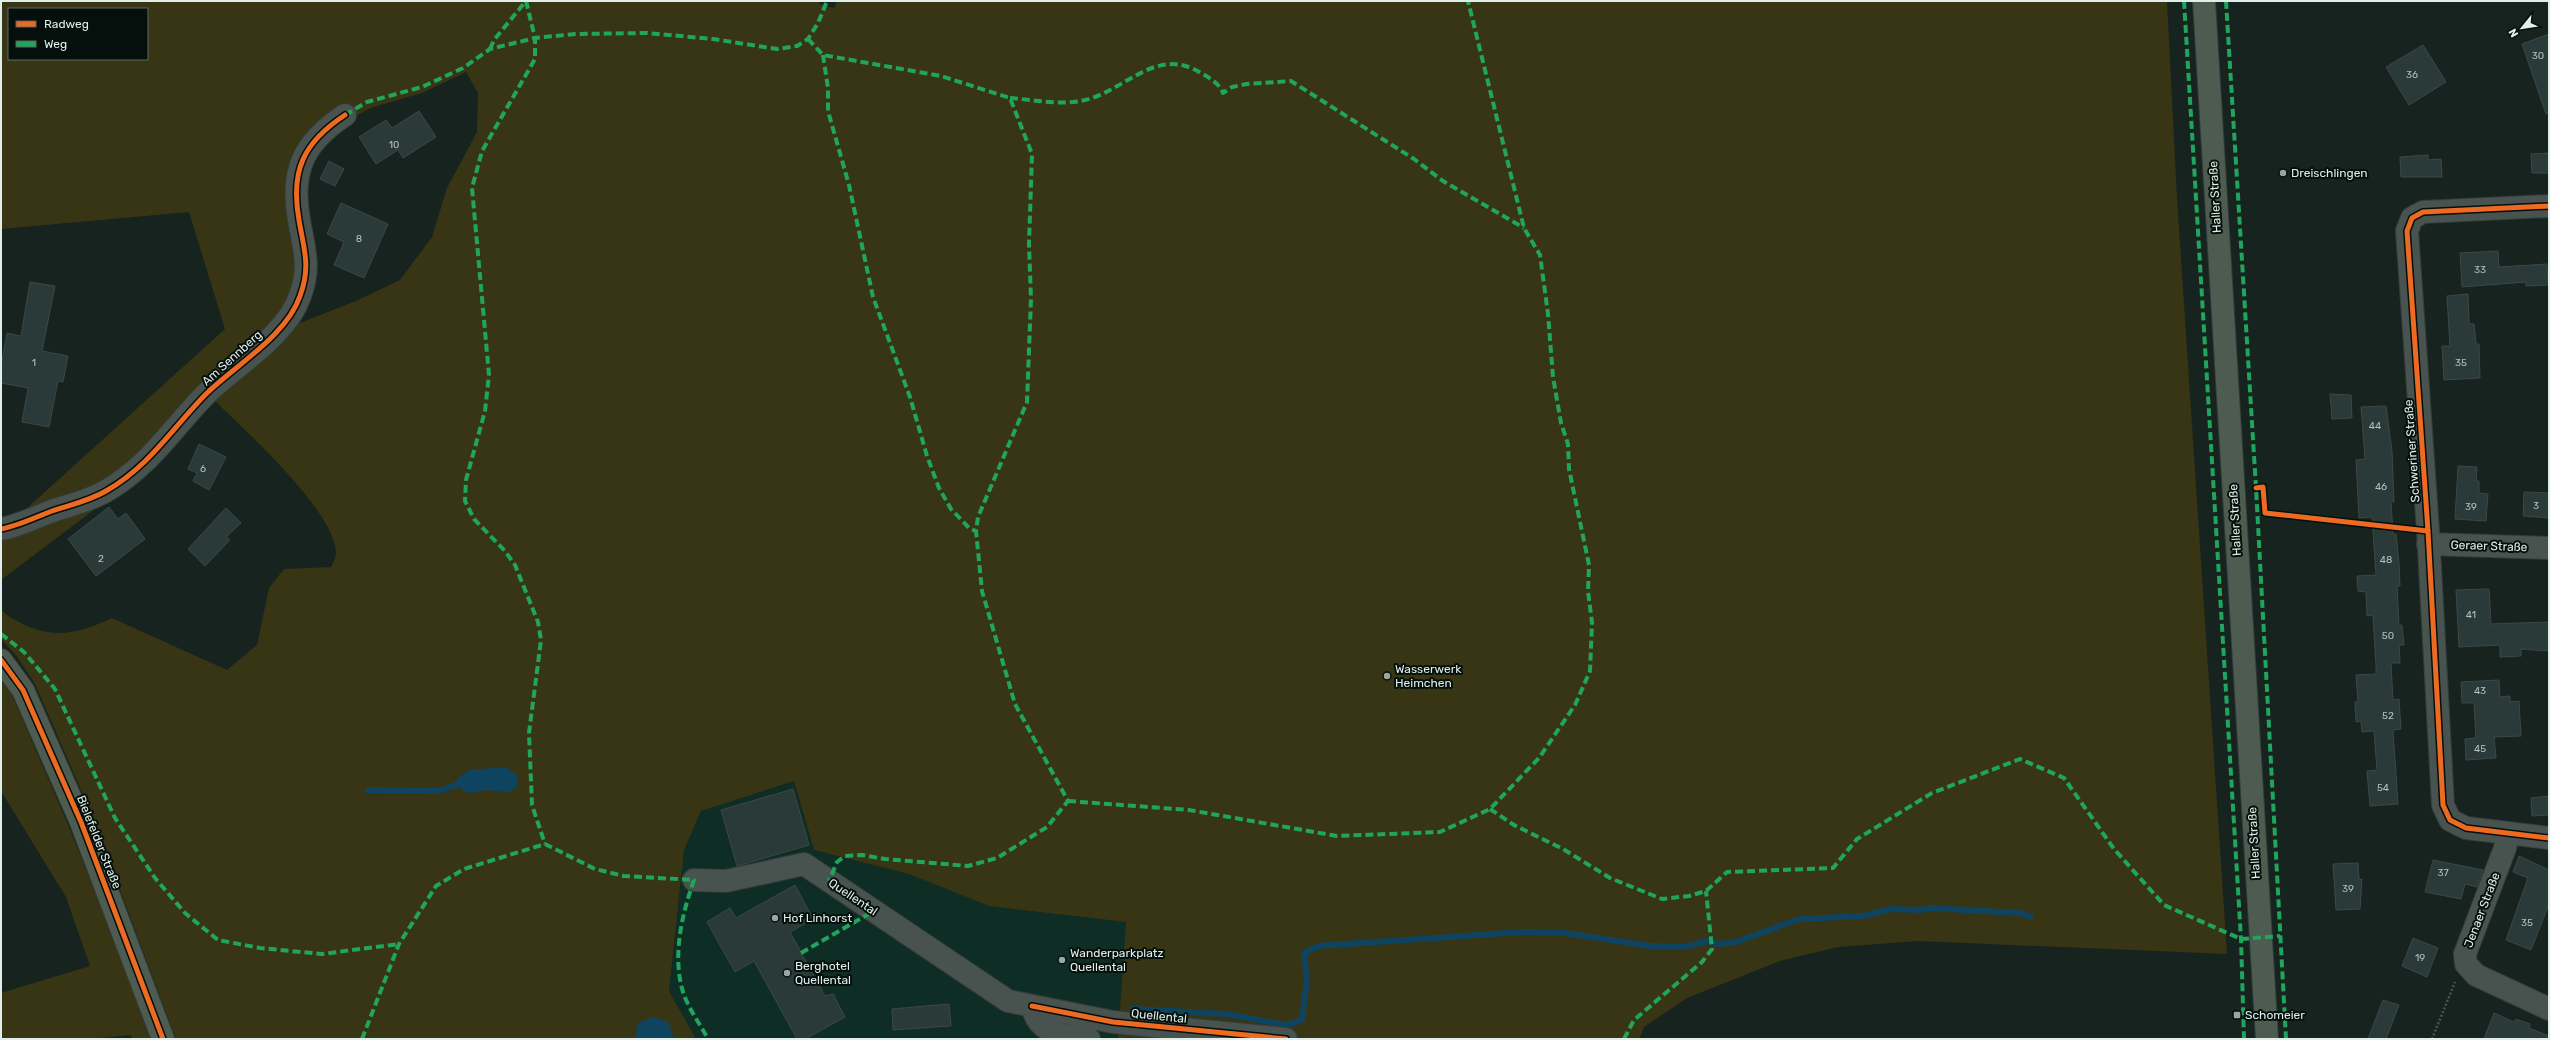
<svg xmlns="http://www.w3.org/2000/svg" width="2550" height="1040" font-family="Rubik,sans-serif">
<rect width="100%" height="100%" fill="#16231f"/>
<path fill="#0e2e25" d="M794,781l20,69 95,24 80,32 137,16 -8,117h-422l-27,-48 15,-141 17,-39z"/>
<g fill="#383515" fill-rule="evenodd">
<path d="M1,1h819l-1,3 15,4 3,-7h1330l10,197 50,756 -309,-13 -80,6 -58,14 -93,37 -43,29 -5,12h-521l8,-117 -137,-16 -80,-32 -95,-24 -20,-69 -93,30 -17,39 -15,141 27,48h-520l-84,-224 -57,-131 -17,-26 -16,-18 -1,-31c6,7 12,10 20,14 32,17 60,10 91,-5l115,52 30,-25 12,-57 15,-19 47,-2c2,-4 5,-10 5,-14 -1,-43 -95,-126 -125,-156l-88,91 -122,92v-44l14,-17 210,-190 -36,-117 -188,17zM9,9h138v50h-138zM466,72l12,21 -1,39 -30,56 -15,49 -32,43 -44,21 -61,24 21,-47 -1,-34 -12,-60 19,-43 17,-15 31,-18 52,-15z"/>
<path d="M1,679l11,16 57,132 85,212h-22l-1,-4 -40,4h-90v-46l89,-27 -24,-69 -65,-106z"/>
</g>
<g fill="#0f4461">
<path d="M505,767l12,8 1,11 -9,6 -23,-2 -16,3 -7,-2 -5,-7v-6l11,-8z"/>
<path d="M654,1017l14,5 6,17h-38l1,-16z"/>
</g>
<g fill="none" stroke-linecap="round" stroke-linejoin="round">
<g stroke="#0f4461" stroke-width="6">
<path d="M368,790l71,1 19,-7"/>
<path d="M1132,1009l94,5 61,11 15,-5 5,-41 -3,-26 14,-7 204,-14 43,1 85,13 35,1 22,-6 13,3 16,-2 63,-23 64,-3 27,-7 31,1 9,-2 90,5 11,4"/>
</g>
</g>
<g fill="#293a39" stroke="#3d4846">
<path d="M2549,34v79l-3,1 -24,-70z"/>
<path d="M2423,45l23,37 -37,23 -23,-38z"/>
<path d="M419,111l17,26 -33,21 -5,-8 -22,14 -17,-27 27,-17 6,8z"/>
<path d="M2549,153v20h-17l-1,-19z"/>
<path d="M2428,155v5l13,-1 1,18h-41l-1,-20z"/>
<path d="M329,161l15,8 -9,17 -15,-7z"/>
<path d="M341,203l47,21 -24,54 -30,-13 10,-23 -17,-8z"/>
<path d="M2498,251l1,16 48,-3 1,21 -22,1v-4l-64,5 -2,-34z"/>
<path d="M30,282l25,4 -13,65 26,5 -5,26 -5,-1 -9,46 -27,-5 6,-34 -27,-5v-16l6,-34 14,3z"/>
<path d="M2468,294l1,30h5l2,20h3l1,34 -36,2 -2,-34h8l-3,-50z"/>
<path d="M2330,394l21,1 1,23 -20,1z"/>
<path d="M2386,406l6,45 2,51h-3l2,32h3l3,29 1,23h-3l2,39h3l2,20h-5l1,18h-9l2,37 6,-1 2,30 -8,1 5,74 -28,2 -3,-35 10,-1 -3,-39 -12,1 -1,-11 -5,1 -1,-20h3l-2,-27 20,-1v-8l-3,-51 -6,1 -1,-24 -8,-1 -1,-15 19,-1 -4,-58 -13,1 -3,-58 9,-1 -4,-52z"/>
<path d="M199,444l27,13 -17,33 -16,-9 4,-8 -9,-4z"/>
<path d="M2458,466l19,1 -1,14h3v12l9,1 -2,27 -31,-2z"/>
<path d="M2524,492l25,1v25l-26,-2z"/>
<path d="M109,507l9,12 8,-6 19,26 -49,37 -28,-37z"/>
<path d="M226,508l15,15 -15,14 4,3 -25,26 -17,-17z"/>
<path d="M2489,589l2,35 58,-2v29l-28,-2v7l-21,1v-12l-41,2 -3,-57z"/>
<path d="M2499,680l1,17 10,-1v6l9,-1 2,35 -27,1 2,21 -30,2 -1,-21 11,-1 -2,-35h-12l-1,-21z"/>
<path d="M793,789l16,56 -72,21 -16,-56z"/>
<path d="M2549,796v19l-17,1 -1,-18z"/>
<path d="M2519,856l30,14v34l-18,46 -25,-10 22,-62 -15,-6z"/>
<path d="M2433,860l50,10 -6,17 -12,-3 -4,15 -36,-7z"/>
<path d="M2358,863l1,17 3,-1 -2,30 -24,1 -3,-46z"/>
<path d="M795,885l18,34 -23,13 35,64 8,-2 12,23 -40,22h-8l-43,-78 -19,11 -28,-50 23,-14 6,10z"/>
<path d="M2413,938l25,10 -11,29 -25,-11z"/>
<path d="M2383,1000l16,5 -13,34h-18z"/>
<path d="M949,1004l2,22 -58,4 -1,-21z"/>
<path d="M2494,1013l20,9 2,-3 14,5 -1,4 20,8v3h-65z"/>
</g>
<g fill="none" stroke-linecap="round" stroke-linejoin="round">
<g stroke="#333d39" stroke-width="24">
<g id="minor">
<path d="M2549,206l-126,6 -11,6 -5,13 21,300 15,274 7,15 16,8 83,10"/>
<path d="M1,529c17,-3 35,-12 51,-18 18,-6 37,-10 54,-20 44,-25 67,-64 101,-98 29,-28 80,-58 93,-97 11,-30 4,-46 -1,-76 -9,-50 5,-78 46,-105"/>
<path d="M2428,544l121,4"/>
<path d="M2508,834l-3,14 -40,106 1,10 10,11 73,34"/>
<path d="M694,880l32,1 78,-17 204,137 105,21 173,17"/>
<path d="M1032,1006c7,30 31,28 57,33"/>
</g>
</g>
<g stroke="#333d39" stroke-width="24">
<g id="major">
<path d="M2204,1l63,1038"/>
<path d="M1,660l22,30 58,132 82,217"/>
</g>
</g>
<g stroke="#4b5451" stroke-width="2.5" stroke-dasharray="2 2" stroke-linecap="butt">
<path d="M2256,488l7,-1 2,26 142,16"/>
<path d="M2432,1039l23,-57"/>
</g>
<use href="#minor" stroke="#48524f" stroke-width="22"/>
<use href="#major" stroke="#4d5b51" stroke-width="22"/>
<g stroke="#20a55d" stroke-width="4" stroke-dasharray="8 4" stroke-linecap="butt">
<path d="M526,1l9,37v21l-53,92 -10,37 17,187 -4,36 -19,69 -1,21 9,18 31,32 10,14 23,57 3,18 -12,93 3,72 13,39"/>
<path d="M2184,1l57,938 3,100"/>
<path d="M2226,1l30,487 30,551"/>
<path d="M808,39l15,16 118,21 69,22 22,56 -3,90 2,55 -4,103 -49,115 -2,14 6,60 33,113 53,97 -21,26 -50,31 -29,8 -83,-7 -23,-4 -17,1 -8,6 -8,19"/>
<path d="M490,49l4,-9 32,-39"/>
<path d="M823,55l5,33v23l21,74 24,112 37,100 17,59 12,32 12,21 19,20 6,2"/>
<path d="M1010,98c27,2 56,9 82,0 38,-13 67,-51 109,-25 10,6 18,10 22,20l9,-6 15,-3 44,-3 123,78 29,22 81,47"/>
<path d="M345,115l22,-13 55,-15 41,-19 27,-19 45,-11 40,-4 72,-1 66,6 64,10 20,-3 11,-7 10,-16 9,-22"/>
<path d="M1,634l23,18 31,37 60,129 40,60 30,35 33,27 42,8 62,6 77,-10"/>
<path d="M1068,801l121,9 148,26 103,-4 50,-23 49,-51 36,-53 15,-34 2,-48 -4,-32 1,-26 -20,-96 -1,-25 -7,-21 -8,-46 -5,-63 -8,-59 -16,-27 -56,-227"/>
<path d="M1490,809l24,16 49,24 47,29 52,21 27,-3 17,-5 21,-19 106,-4 24,-29 75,-46 88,-34 44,19 50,71 50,56 77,34 39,-3"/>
<path d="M801,953l73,-42"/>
<path d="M362,1039l37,-95 37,-58 28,-17 81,-25 50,25 29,7 70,4c-12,34 -22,76 -11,112 5,16 17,32 25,47"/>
<path d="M1624,1039l10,-19 68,-58 10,-13 -6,-58"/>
</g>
<g stroke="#050f0c" stroke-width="8">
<g id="cycleway">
<path d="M2549,206l-126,6 -11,6 -5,13 21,300 15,274 7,15 16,8 83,10"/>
<path d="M2256,488l7,-1 2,26 163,18"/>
<path d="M1,529c17,-3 35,-12 51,-18 18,-6 37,-10 54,-20 44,-25 67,-64 101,-98 29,-28 80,-58 93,-97 11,-30 4,-46 -1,-76 -9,-50 5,-78 46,-105"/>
<path d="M1,660l22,30 58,132 82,217"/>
<path d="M1032,1006l81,16 173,17"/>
</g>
</g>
<use href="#cycleway" stroke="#ed6a23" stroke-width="5"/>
</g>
<g fill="#99a7a2" stroke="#050f0c" stroke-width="1.5">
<circle cx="2283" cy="173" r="4"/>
<circle cx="1387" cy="676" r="4"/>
<circle cx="775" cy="918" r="4"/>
<circle cx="1062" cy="960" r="4"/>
<circle cx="787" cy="973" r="4"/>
<rect x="2233" y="1011" width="8" height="8" rx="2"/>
</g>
<g text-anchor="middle" stroke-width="4" stroke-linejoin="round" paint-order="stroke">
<g font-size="10" fill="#b2c1bc">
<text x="2538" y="59">30</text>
<text x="2412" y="78">36</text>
<text x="394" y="148">10</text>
<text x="359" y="242">8</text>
<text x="2480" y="273">33</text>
<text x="34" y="366">1</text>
<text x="2461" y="366">35</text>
<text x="2375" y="429">44</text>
<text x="203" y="472">6</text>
<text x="2381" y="490">46</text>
<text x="2536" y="509">3</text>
<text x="2471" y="510">39</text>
<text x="101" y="562">2</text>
<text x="2386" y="563">48</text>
<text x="2471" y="618">41</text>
<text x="2388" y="639">50</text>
<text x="2480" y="694">43</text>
<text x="2388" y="719">52</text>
<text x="2480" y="752">45</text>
<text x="2383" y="791">54</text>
<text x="2443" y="876">37</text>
<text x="2348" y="892">39</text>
<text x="2527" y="926">35</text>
<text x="2420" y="961">19</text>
</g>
<g font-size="12" fill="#dfeee8" stroke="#050f0c" text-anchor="start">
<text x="2291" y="177">Dreischlingen</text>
<text x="1395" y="673">Wasserwerk<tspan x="1395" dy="14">Heimchen</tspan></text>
<text x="783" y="922">Hof Linhorst</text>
<text x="1070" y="957">Wanderparkplatz<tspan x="1070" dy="14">Quellental</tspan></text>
<text x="795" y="970">Berghotel<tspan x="795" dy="14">Quellental</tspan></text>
<text x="2245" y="1019">Schomeier</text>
</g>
<g font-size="12" fill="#dfeee8" stroke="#050f0c">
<text transform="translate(2215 197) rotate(-93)" y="4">Haller Straße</text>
<text transform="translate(232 358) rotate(-42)" y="4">Am Sennberg</text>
<text transform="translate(2412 451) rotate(-94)" y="4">Schweriner Straße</text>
<text transform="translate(2235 520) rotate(-93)" y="4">Haller Straße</text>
<text transform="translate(2489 546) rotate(2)" y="4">Geraer Straße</text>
<text transform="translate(99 842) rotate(68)" y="4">Bielefelder Straße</text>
<text transform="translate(2254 843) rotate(-93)" y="4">Haller Straße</text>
<text transform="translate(853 897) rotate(34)" y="4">Quellental</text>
<text transform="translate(2482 910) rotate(-69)" y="4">Jenaer Straße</text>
<text transform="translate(1159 1016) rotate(6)" y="4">Quellental</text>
</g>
</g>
<rect width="2550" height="1040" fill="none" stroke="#dfeee8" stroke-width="4"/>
<rect x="8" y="8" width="140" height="52" fill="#050f0c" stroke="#5c6864"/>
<rect x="16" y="21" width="20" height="6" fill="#ed6a23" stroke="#5c6864"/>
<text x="44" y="28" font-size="12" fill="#dfeee8">Radweg</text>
<rect x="16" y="41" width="20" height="6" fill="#20a55d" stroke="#5c6864"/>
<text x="44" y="48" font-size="12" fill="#dfeee8">Weg</text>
<g transform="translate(2522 28) rotate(240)" stroke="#050f0c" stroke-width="3" paint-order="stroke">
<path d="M0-3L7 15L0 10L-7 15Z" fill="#dfeee8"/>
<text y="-6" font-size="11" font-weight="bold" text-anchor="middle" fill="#dfeee8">N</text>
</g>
</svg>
